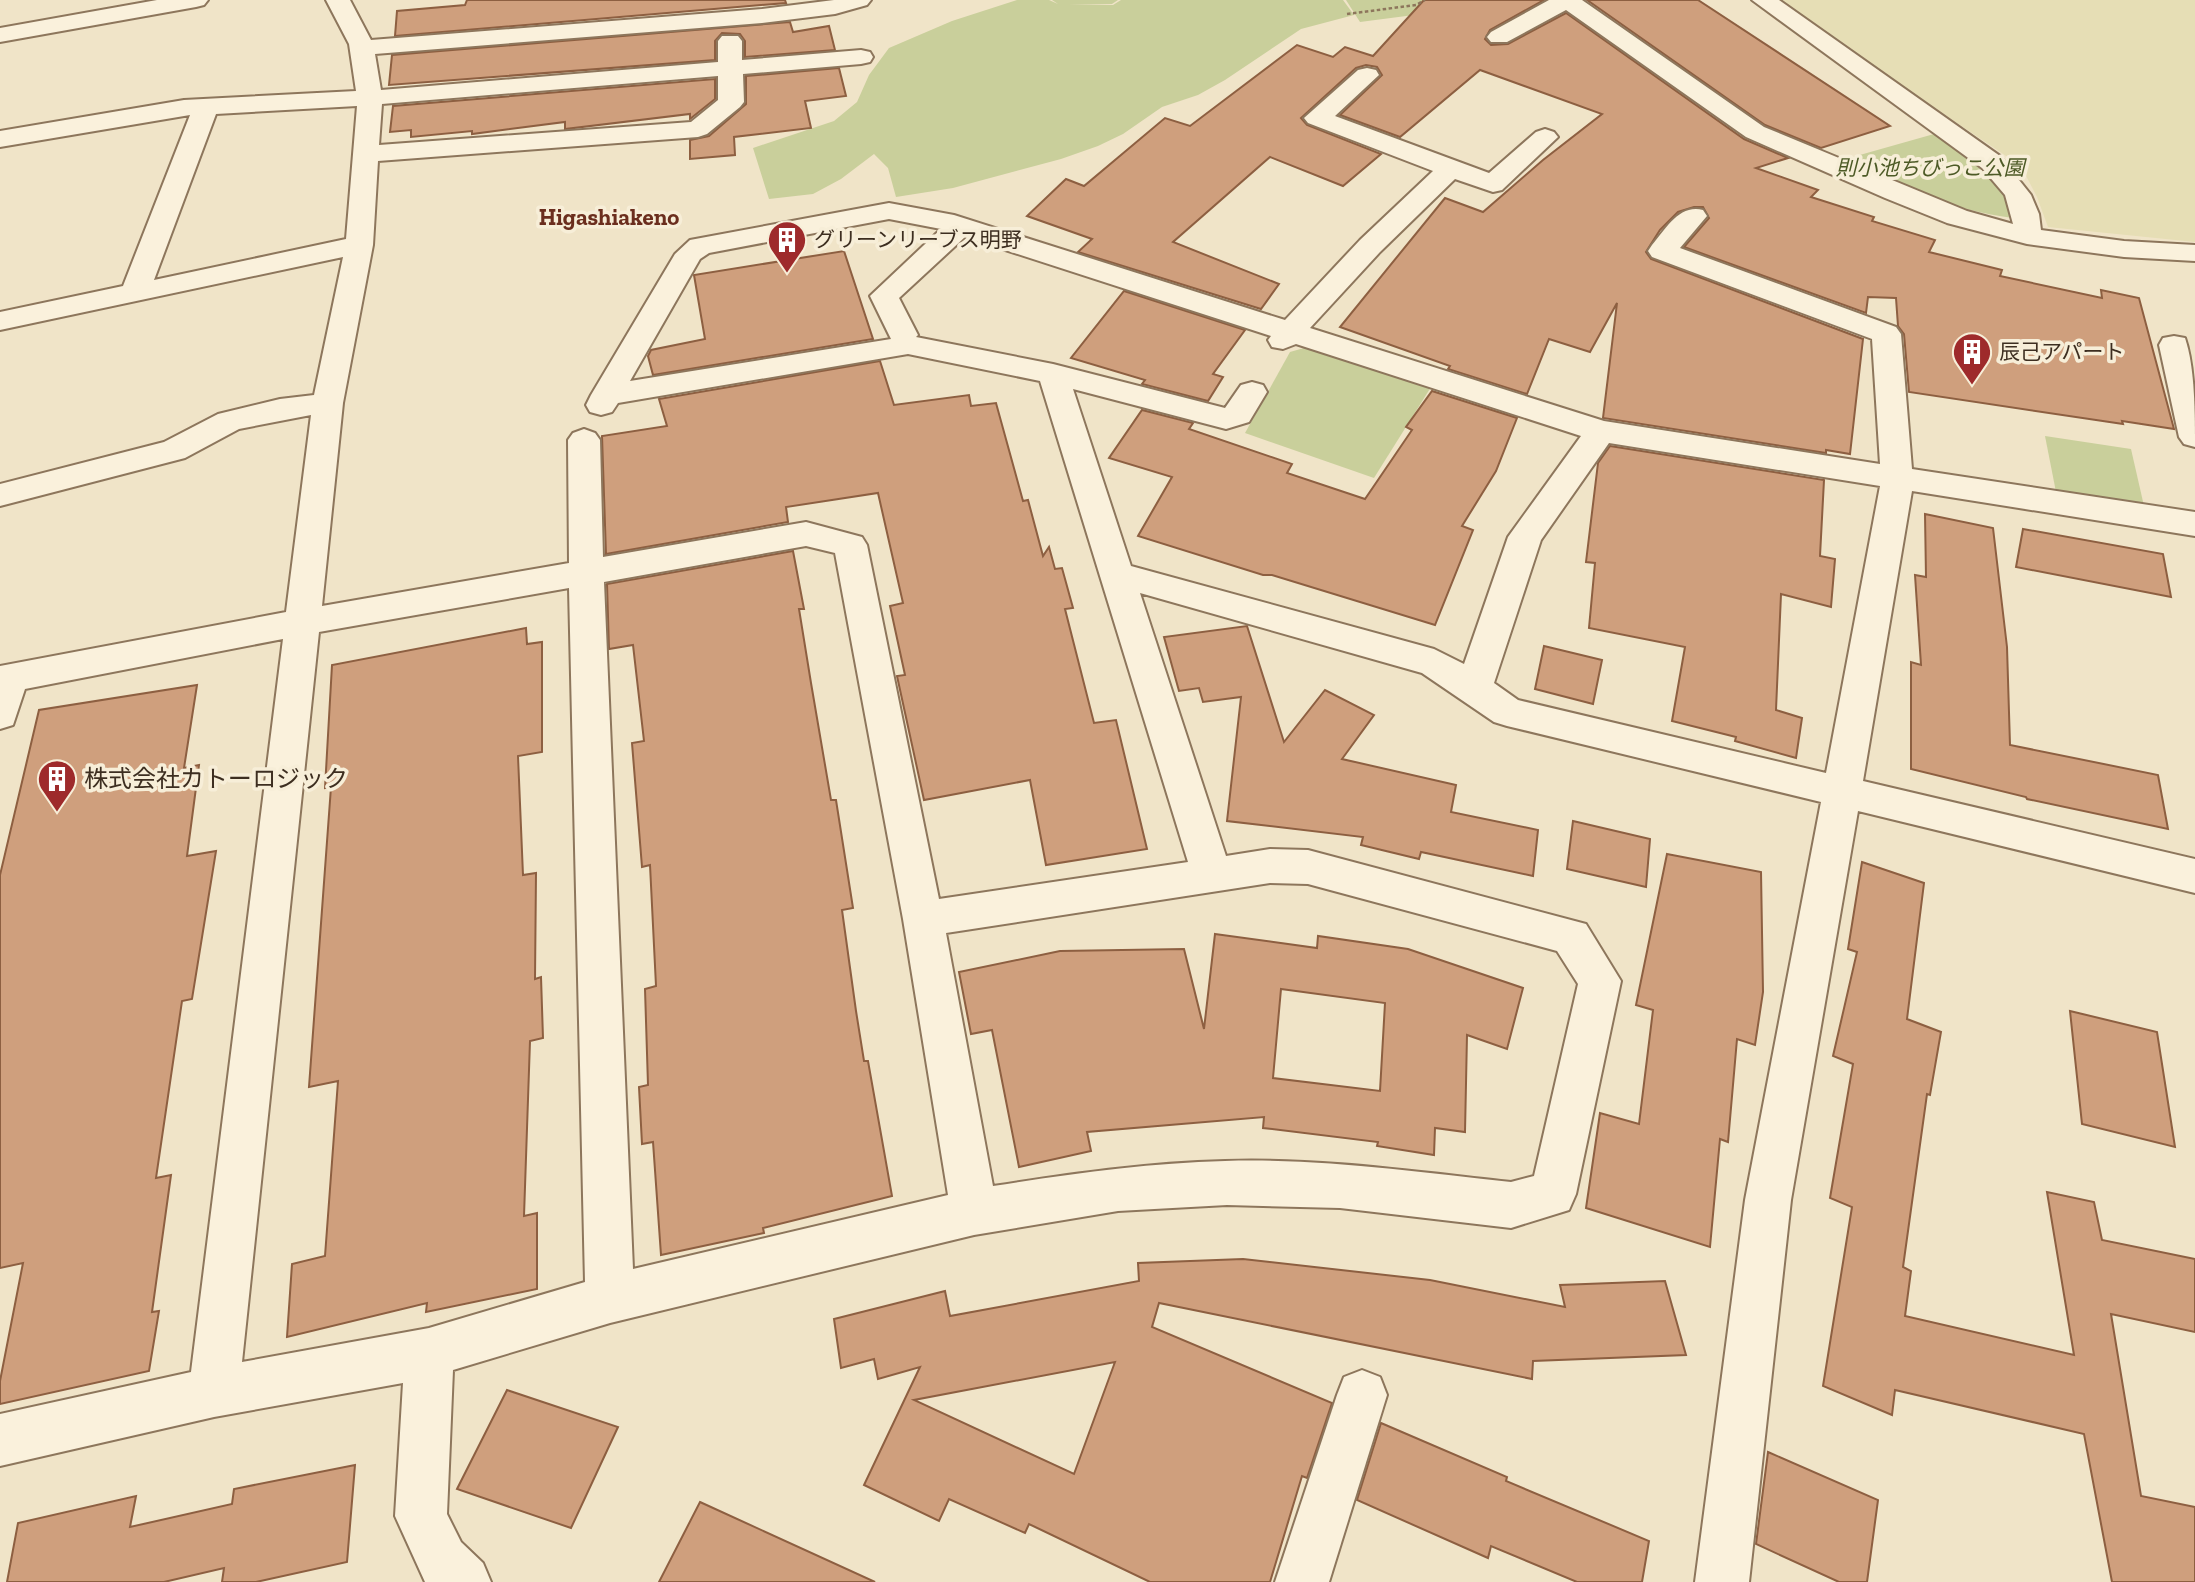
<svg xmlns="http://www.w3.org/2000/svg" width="2195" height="1582" font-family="'Zilla Slab','Noto Sans JP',serif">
<rect width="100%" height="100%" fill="#f0e4c8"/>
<path fill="#e6deb5" d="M1774,0h421v242l-147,-15 -11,-30 -16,-31z"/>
<g fill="#c9cf9b">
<path d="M1017,0h32l9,4 -6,-4h66l-6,4h-43l44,1 8,-5h222l11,15 -53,14 -76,51 -27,15 -36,12 -39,27 -25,12 -37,13 -108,29 -57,9 -8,-29 -14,-14 -33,25 -28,15 -44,5 -16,-51 81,-27 23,-19 12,-27 20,-27 63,-27z"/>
<path d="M1346,0h109l-18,12 -77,10z"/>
<path d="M1934,134l55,34 18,23 6,27c-63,-8 -120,-33 -178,-56z"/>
<path d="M1304,348l127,39 -57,91 -129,-45 45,-81z"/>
<path d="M2045,436l86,13 13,57 -88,-14z"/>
</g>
<g fill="#cf9f7d" stroke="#8d5f41" stroke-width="2" fill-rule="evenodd">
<path d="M467,0h318l1,3 -391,33 2,-25 68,-6z"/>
<path d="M1424,0h120l-54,30 -5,9 6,6 17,-1 58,-31 178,126 44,19 -32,10 62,22 -7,7 63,20 -2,4 63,19 -6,12 73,18 -2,6 102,22 -1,-8 38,8 35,131 -52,-8 1,3 -214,-32 -5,-58 -6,-8 -2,-28 -28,-1 -2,16 -182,-66 25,-29 -6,-11h-9l-16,5 -18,18 -14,22 5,7 212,80 -13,115 -24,-4v3l-223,-35 14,-115 -27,49 -41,-13 -22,55 -79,-25 2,-3 -110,-39 105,-129 38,14 60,-52 59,-46 -122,-44 -80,67 -60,-22 42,-40 -5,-8 -11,-2 -10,3 -55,50 6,7 74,29 -38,32 -73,-29 -97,85 106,42 -18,25 -183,-57 14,-13 -65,-23 39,-37 18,7 81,-68 25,8 107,-81 36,12 12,-10 28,9z"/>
<path d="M1587,0h111l192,126 -69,22 -56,-23z"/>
<path d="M790,22l3,10 36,-6 6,24 -90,7v-16l-5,-7 -18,-1 -7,8v19l-326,25 3,-30z"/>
<path d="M839,68l7,28 -41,5 6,27 -77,9 1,18 -45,4v-19l19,-4 37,-32v-28z"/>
<path d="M715,79v20l-25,20v-5l-125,15v-7l-93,12v-3l-61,6v-7l-21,2 3,-26z"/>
<path d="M844,251l29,88 -220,36 -5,-19 3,-6 54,-11 -11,-64z"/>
<path d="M1124,291l121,39 -32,44 10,3 -15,24 -66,-17 3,-4 -74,-22z"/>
<path d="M880,361l14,44 75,-10 2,11 25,-3 27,98 5,-1 15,56 6,-9 6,22 7,-1 11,40 -8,1 29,114 22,-3 31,129 -101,16 -16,-85 -106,20 -27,-124 8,-1 -15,-69 13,-3 -25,-110 -92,14 2,15 -182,32 -4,-118 65,-10 -8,-27z"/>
<path d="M1432,391l85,27 -21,53 -34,55 11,4 -38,95 -163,-50h-9l-125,-39 34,-59 -63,-19 33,-48 51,13 -4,6 103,35 -5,9 78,26 47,-69 -6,-3z"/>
<path d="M1610,446l214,34 -4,76 15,3 -4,48 -50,-13 -5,116 26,8 -6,40 -61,-17 1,-4 -64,-16 13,-74 -96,-19 6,-65 -9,-1 12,-99z"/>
<path d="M1925,514l68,14 14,119 3,98 148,30 10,54 -141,-30 -1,-2 -115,-28v-107l10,3 -6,-90 11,2z"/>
<path d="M2023,529l140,25 8,43 -155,-30z"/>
<path d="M793,551l11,58h-5l12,74 20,117h5l17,108 -11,2 14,101 8,50h4l24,135 -129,32 1,5 -103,22 -8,-113 -11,2 -3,-57 9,-2 -3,-96 11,-3 -6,-121 -8,2 -10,-124 12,-2 -11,-96 -24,4 -2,-65z"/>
<path d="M1247,626l37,116 41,-52 49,25 -32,44 114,26 -5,27 87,18 -5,46 -112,-24 -2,7 -58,-14 2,-8 -136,-16 14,-124 -38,5 -4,-14 -20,3 -15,-54z"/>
<path d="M526,628l1,16 15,-2v110l-24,4 5,119 13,-2 -1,106 6,-2 2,61 -13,3 -6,175 13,-3v76l-111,23 1,-9 -140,34 5,-73 33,-8 13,-175 -29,6 22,-300 -6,1 7,-123z"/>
<path d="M1544,646l58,14 -9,44 -58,-15z"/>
<path d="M197,685l-13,83 15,-3 -12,91 29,-5 -24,148 -10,2 -26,177 15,-3 -19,137 7,-1 -10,60 -149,33v-23l23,-118 -23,5v-393l39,-165z"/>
<path d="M1573,821l77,18 -4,48 -79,-18z"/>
<path d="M1667,854l94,18 2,120 -8,53 -18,-6 -9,103 -8,-3 -10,108 -124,-39 14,-95 39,11 14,-114 -17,-5z"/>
<path d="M1862,862l62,21 -17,136 34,13 -11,63 -3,-1 -24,173 8,4 -6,45 169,39 -27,-163 47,10 8,38 93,19v73l-84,-18 30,182 54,11v75h-83l-28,-148 -189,-44 -3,25 -69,-29 29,-179 -22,-9 23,-134 -20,-8 24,-104 -9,-3z"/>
<path d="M1215,934l102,14 1,-12 90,13 115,39 -16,61 -40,-14 -2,97 -30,-4 -1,27 -57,-9 1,-4 -115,-14 1,-11 -177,15 4,19 -72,16 -27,-137 -21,4 -12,-62 101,-21 124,-2 20,80zM1281,989l104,14 -5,88 -107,-13z"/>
<path d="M2070,1011l87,21 18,115 -93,-23z"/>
<path d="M1243,1259l187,21 135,27 -5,-22 105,-4 21,74 -153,6 -1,18 -373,-76 -7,24 180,76 -25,75 -5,-2 -32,106h-120l-121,-58 -4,9 -76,-34 -10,22 -75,-36 56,-118 -42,12 -4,-20 -33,9 -7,-49 111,-28 5,25 189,-35 -1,-18zM1115,1362l-41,112 -160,-74z"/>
<path d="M507,1390l111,37 -47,101 -114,-39z"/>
<path d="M1381,1423l126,54 -1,4 143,60 -7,41h-65l-86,-36 -3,12 -131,-58z"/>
<path d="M1768,1452l110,48 -11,82h-28l-83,-38z"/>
<path d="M355,1465l-8,97 -91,20h-34l2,-14 -60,14h-157l11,-59 118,-27 -6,31 102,-23 2,-15z"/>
<path d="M700,1502l175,80h-216z"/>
</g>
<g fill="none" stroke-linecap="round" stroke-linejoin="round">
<g stroke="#8d765c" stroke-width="4">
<g id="minor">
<path d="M157,0h51l-4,5 -8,2 -196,35v-14z"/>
<path d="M326,0h24l21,40 391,-31 72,-9h37l-4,5 -32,9 -73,9 -387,31 6,36 337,-28v-21l4,-5h16l4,5v19l119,-10 9,2 3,5 -3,5 -9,2 -118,10 1,28 -4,5 -33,27 -9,3 -320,24 -5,84 -30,158 -21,203 247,-43 -1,-123 5,-7 11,-4 11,4 5,7 3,117 203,-35 56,15 5,8 72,354 249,-37 -148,-481 -132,-27 -290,49 -6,9 -11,3 -11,-3 -4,-7 5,-10 84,-141 15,-14 199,-37 65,12 331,105 75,-80 73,-69 -125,-48 -4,-5 54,-48 9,-2 9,2 3,5 -44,41 154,57 47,-41 9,-3 9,3 4,5 -56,53 -9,2 -38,-13 -75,73 -70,76 294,93 276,43 -8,-125 -220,-82 -4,-6 4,-6c14,-16 27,-41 51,-35l4,6 -27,32 216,79 5,7 11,135 283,43v24l-283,-45 -49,290 332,78v34l-337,-82 -67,389 -42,382h-54l50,-382 76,-398 -314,-76 -13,-4 -72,-49 -282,-80 86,263 44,-7 38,1 278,74 35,57 -45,213 -7,16 -58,18 -171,-20 -113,-3 -109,6 -144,24 -364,88 -157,47 -6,144 14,28 22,21 8,19h-66l-30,-66 8,-133 -189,34 -214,49v-52l191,-42 92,-733 -258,50 -12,36 -13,4v-63l286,-54 25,-197 -72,14 -54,29 -185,48v-22l164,-42 54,-28 62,-15 34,-4 29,-138 -343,73v-18l123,-26 67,-171 -190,32v-16l184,-31 172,-9 -7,-47zM718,76v24l-27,22 -312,23 3,-41zM357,106l-11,133 -192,41 62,-166zM889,219l52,10 -71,67 21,43 -261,42 70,-122 9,-6zM965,237l306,99 -3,4 4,7 11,2 13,-5 285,92 -73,101 -44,127 -30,-15 -303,-83 -58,-177 153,40 23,-7 18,-30 -4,-7 -11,-3 -11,3 -16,23 -172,-44 -137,-27 2,-2 -19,-37zM1609,443l271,43 -54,287 -308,-73 -24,-17 47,-143zM806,546l29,7 68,366 45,276 -315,74 -29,-687zM569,588l16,694 -156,46 -187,34 77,-730zM1270,883l38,1 249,67 21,33 -44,192 -23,6c-95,-10 -190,-24 -286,-21 -79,2 -155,13 -232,25l-47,-253z"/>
<path d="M1549,0h33l182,127 203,84 46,13 -8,-29 -23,-27 -230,-168h27l221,156 31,39 8,19 2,16 83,11 71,4v16l-71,-4 -97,-13 -80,-21 -62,-25 -139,-61 -180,-127 -59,32h-16l-4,-5 4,-5z"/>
<path d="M2174,336l11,2c10,29 10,77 10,109l-11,-3 -5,-7 -20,-92 4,-7z"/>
<path d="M1362,1370l18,7 7,18 -58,187h-54l62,-187 7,-18z"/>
</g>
</g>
<path stroke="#8d765c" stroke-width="2.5" stroke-dasharray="3.5 2.5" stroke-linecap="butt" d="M1347,14l69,-9 9,-5"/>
<use href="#minor" fill="#faf1dc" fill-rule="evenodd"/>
</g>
<defs>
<g id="building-pin" transform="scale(2.0125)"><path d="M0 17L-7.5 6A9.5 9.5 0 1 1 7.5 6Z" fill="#9e2a2b" stroke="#f7eed8"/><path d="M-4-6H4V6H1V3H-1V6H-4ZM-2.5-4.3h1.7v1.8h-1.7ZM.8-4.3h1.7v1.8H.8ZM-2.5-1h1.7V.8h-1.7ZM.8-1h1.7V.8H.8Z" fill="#fff"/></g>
</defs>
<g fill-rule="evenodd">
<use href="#building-pin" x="787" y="240"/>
<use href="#building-pin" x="1972" y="352"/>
<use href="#building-pin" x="57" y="779"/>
</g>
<g text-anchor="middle" stroke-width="7" stroke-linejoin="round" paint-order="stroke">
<g font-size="21" font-style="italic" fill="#4d5a26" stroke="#f7eed8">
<text x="1930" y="175">則小池ちびっこ公園</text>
</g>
<g font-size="21" fill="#3d2e20" stroke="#f7eed8" text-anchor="start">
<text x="814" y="247">グリーンリーブス明野</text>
<text x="1999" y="359">辰己アパート</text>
</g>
<g font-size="23" font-weight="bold" fill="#6b2e1e" stroke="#f7eed8">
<text x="609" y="225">Higashiakeno</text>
</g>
<g font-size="24" fill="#3d2e20" stroke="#f7eed8" text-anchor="start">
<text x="84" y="787">株式会社カトーロジック</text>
</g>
</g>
</svg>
